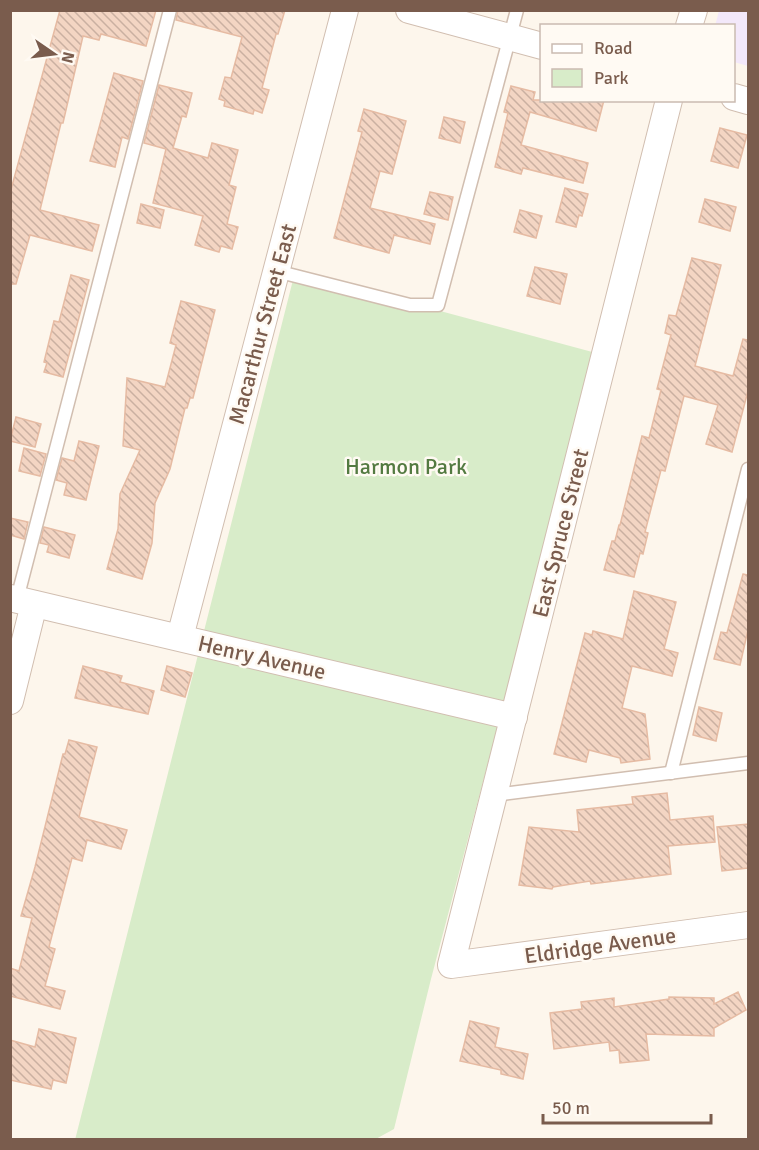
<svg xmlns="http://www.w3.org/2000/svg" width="759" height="1150" font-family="Signika,sans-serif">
<defs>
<pattern id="building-back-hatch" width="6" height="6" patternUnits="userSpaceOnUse" patternTransform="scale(1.5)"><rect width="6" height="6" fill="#f3d5c3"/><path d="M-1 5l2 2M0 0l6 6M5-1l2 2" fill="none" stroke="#cab0a1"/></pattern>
</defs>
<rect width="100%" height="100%" fill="#fdf6ec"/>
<path fill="#f3e8fa" d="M719,11h29v55l-14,-4v-36h-19z"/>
<path fill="#d8ecc9" d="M295,272l301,81 -165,626 -37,150 -20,11h-299z"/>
<g fill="url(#building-back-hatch)" stroke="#e6bba3" stroke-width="1.5">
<path d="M60,10h96l-10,36 -45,-12 -2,6 -16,-4 -20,87h-2l-21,87 59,15 -7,26 -62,-16 -14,49h-6v-91z"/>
<path d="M178,10h107l-7,24h-2l-14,54 7,2 -7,23 -8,-3 -1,4 -29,-8 1,-5 -6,-2 6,-22 6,1 11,-41 -66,-17z"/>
<path d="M114,73l29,8 -15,58 -6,-2 -7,30 -25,-6z"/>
<path d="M159,85l33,8 -6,24 -4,-1 -9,32 35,10 4,-15 26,7 -9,35 7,2 -9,37 11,3 -6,22 -11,-3 -2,6 -24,-7 8,-29 -50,-13 13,-54 -22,-6z"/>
<path d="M511,86l24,6 -2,8h71l-8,31 -66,-19 -9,33 67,18 -5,20 -60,-15 -2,6 -26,-7 13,-54 -4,-1z"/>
<path d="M364,109l42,12 -14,53 -12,-3 -10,37 65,16 -5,20 -36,-9 -5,18 -55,-15 28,-106 -4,-1z"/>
<path d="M444,117l21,5 -5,21 -21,-5z"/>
<path d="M720,128l27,7 -9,33 -27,-7z"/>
<path d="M565,188l23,6 -6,22 -3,-1 -3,12 -20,-5z"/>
<path d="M430,192l23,5 -5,23 -24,-6z"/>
<path d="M705,199l31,8 -6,24 -31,-9z"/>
<path d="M141,204l23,6 -4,18 -23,-5z"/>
<path d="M520,210l22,6 -6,22 -22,-6z"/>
<path d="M692,258l29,7 -26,101 38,10 10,-37 5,1v51l-16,61 -26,-8 12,-39 -34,-9 -19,75 -4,-1 -16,62 3,1 -5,21 -3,-1 -6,24 -30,-7 8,-29h3l4,-16h1l22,-89 7,2 12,-48 -4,-1 14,-54 -6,-2 4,-18 7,1z"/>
<path d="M535,267l32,7 -7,30 -33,-8z"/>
<path d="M71,275l18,5 -26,97 -19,-5 3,-9 -3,-1 10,-41 5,1z"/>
<path d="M181,301l34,9 -22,88h-3l-3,10h-2l-15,61 -15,34 -3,40 -10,36 -35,-10 11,-40 2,-35 20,-44 -17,-4 4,-68 38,9 11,-42 -6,-2z"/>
<path d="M16,417l25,7 -6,23 -25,-6z"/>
<path d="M79,441l20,5 -13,54 -22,-5 3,-12 -11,-3 6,-22 12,3z"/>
<path d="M24,448l22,6 -6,22 -21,-5z"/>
<path d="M10,518l18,4 -4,17 -14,-4z"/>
<path d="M44,527l31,8 -6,23 -22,-6 2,-7 -9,-2z"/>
<path d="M743,574l5,1v55l-8,35 -26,-6 7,-27 6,1z"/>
<path d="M634,591l42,11 -12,47 14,4 -6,23 -40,-10 -10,42 23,6 5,45 -29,4 -1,-5 -31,-8 -3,12 -32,-8 31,-121 7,2 1,-4 30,8z"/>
<path d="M83,666l39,10 -2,6 34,9 -6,23 -73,-16z"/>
<path d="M167,666l25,7 -7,24 -24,-7z"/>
<path d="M699,707l23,6 -6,28 -23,-6z"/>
<path d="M69,740l28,7 -18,70 48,13 -6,19 -34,-9 -5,21 -10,-3 -23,89 6,2 -10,37 20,5 -5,18 -50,-13v-28l9,3 13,-53 -11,-2 14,-49 28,-113h2z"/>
<path d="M667,793l3,27 43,-4 2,26 -47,4 3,28 -80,10 -1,-3 -37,6 -1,2 -33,-4 10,-58 50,5 -2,-22 56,-6 -1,-7z"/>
<path d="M748,824v44l-26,3 -5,-44z"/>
<path d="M738,992l8,18 -32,18v8l-68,-2 3,26 -29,3 -1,-13 -9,1 -1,-9 -55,7 -4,-36 32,-4 -1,-7 33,-4v9l55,-8v-2l45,1v6z"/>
<path d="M470,1021l29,7 -4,19 33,7 -5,25 -22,-5v-4l-41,-9z"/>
<path d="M39,1029l37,9 -10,45 -13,-3 -2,9 -41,-9v-40l25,7z"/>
</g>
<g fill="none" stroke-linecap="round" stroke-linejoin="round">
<g stroke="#d1beb0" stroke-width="15">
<g id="lane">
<path d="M276,271l134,34h28l79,-295"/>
<path d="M17,599l153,-589"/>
<path d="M671,773l77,-304"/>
<path d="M494,795l254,-32"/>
</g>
</g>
<g stroke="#d1beb0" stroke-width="28">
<g id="street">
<path d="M409,10l133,36"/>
<path d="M689,26l5,-16"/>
<path d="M734,97l14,4"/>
<path d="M669,100l-218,865 297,-40"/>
<path d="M10,598l504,119"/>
<path d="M180,637l165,-627"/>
<path d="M10,701l24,-97"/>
</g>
</g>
<use href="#lane" stroke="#fff" stroke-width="12"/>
<use href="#street" stroke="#fff" stroke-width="26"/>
</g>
<g text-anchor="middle" stroke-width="5" stroke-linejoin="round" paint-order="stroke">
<g font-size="22" fill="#7a5c4d" stroke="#fffaf3">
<text transform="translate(262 324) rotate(-75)" y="8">Macarthur Street East</text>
<text transform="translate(560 533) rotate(-76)" y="8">East Spruce Street</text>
<text transform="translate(262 657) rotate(13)" y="8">Henry Avenue</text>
<text transform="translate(600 945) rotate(-8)" y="8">Eldridge Avenue</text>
</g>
<g font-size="22" fill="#537a41" stroke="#fffaf3">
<text x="406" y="474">Harmon Park</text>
</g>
</g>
<rect width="759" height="1150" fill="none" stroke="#7a5c4d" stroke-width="24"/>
<rect x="540" y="24" width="195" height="78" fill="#fffaf3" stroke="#cabbb1" stroke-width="1.5"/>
<rect x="552" y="44" width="30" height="9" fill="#ffffff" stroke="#cabbb1" stroke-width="1.5"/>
<text x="594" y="54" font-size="18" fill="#7a5c4d">Road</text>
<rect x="552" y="69" width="30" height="18" fill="#d8ecc9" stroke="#cabbb1" stroke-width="1.5"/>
<text x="594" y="84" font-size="18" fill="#7a5c4d">Park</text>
<g transform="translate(54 54) rotate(104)" stroke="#fffaf3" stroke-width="4.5" paint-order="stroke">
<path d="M0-4.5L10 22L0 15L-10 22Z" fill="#7a5c4d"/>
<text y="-9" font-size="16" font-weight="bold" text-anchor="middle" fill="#7a5c4d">N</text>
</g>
<path d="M543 1114v9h168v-9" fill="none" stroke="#7a5c4d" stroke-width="3"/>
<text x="552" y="1114" font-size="18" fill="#7a5c4d" stroke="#fffaf3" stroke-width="4.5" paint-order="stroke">50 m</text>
</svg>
